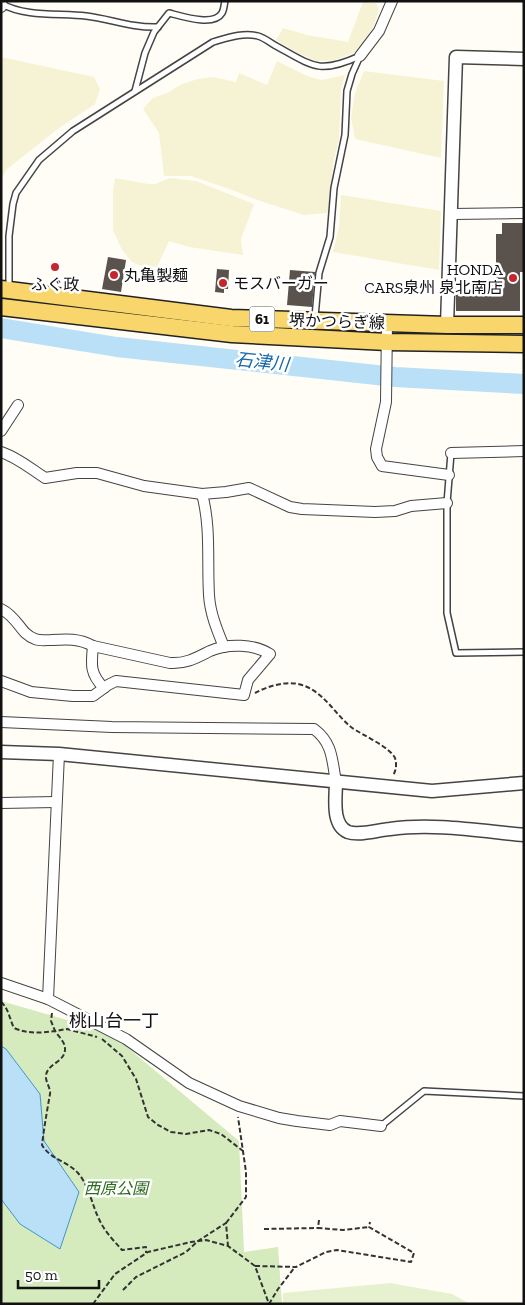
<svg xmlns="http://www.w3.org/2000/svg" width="525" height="1305" font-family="'Zilla Slab','Noto Sans JP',serif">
<rect width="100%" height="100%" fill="#fffdf5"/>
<g fill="#f6f3d4">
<path d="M363,2l13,1 3,6 -5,16 -11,19 -9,9 -19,7 -19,1 -18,-8 -22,-13 7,-12 24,7 41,7z"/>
<path d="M1,57l93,20 6,12 -5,15 -36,24 -52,41 -6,10z"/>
<path d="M277,61l30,15 14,4 24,-5 -4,14 -2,51 -6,23 -5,50 -24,2 -47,-15 -25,-10 -41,-14h-27l-5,-43 -16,-24 10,-11 16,-6 13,-8 16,-5 16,-2 22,5 3,-9 28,12z"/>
<path d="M364,71l80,10 -3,77 -86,-19 -4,-22 4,-24z"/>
<path d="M115,178l33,6h7l15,-6 26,3 58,23 -13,35 2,16 -54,-8 -20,-6 -12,26 -19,-2 -6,-3 -10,-12 -9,-20v-39z"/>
<path d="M341,195l100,16 -2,59 -106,-18 6,-25z"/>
</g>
<path fill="#d5ebbd" d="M1,1001l108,31 130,109 5,111 34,-5 4,57h-281z"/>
<path fill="#e6f2cf" d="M390,1283l62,11 18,10h-187v-11z"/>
<path fill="#b9e0f7" stroke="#3f96cf" d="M1,1046l5,3 34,45 4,47 35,51 -19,57 -40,-25 -19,-25z"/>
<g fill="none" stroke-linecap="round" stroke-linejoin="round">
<path stroke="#b9e0f7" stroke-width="20" d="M1,328l116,19 278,30 129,7"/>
</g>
<g fill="#5a524d">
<path d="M502,223h22v49h-4v39h-64v-18h28v-14h12v-45h6z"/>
<path d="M108,257l18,3 -5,32 -19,-3z"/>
<path d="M217,269l12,1 -1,19h-4v4l-9,-1z"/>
<path d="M290,270l25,2 -3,35 -25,-2z"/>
</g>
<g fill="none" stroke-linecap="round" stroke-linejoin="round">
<g stroke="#444" stroke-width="8">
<g id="service">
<path d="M2,4c23,13 58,9 84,12 25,3 45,12 72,11"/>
<path d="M135,91l10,-38 9,-21 15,-19c12,3 45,14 53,0 2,-3 2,-8 3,-12"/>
<path d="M9,286v-50l4,-32 3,-11 23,-33 34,-29 140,-89c14,-4 30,-10 45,-6 7,2 14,8 20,11 36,20 42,27 82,9"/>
<path d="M315,317l4,-44 11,-36 4,-49 11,-53 2,-44 5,-17 8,-18"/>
<path d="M451,453l-4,50v110l9,40 68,-1"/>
<path d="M381,1126l43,-35 100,5"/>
</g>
</g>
<g stroke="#444" stroke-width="12">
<g id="minor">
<path d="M1,7l1,-2"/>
<path d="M360,56l19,-25 13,-30"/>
<path d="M452,214l72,-1"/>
<path d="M387,323l-1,79 -10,47 1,8 5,9 67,9"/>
<path d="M1,431l17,-26"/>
<path d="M1,452c16,5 30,17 44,26l32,-5h20l47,13 58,8 24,-2 23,-4 41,19 12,2 73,3 20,-1 16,-5 36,-3"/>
<path d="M451,453l73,-2"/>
<path d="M202,494c9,33 5,67 7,101 1,18 8,35 15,52"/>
<path d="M1,609c18,9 19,25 34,30 5,2 11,1 16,1 15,-1 28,-2 42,6l77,17c16,1 26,-5 40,-12 18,-8 44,-7 60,3l-22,26 -4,15 -128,-14 -8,4 -15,11h-20l-42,-4 -30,-11"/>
<path d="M93,646c-2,19 -3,28 11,42"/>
<path d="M1,722l111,5 202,2c19,14 18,32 22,53"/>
<path d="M1,803l55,-1"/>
<path d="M1,983l47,16 78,40 63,44 50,23 40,12 18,3 33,4 10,-4 41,5"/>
<path d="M48,999l11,-245"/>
</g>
</g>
<g stroke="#444" stroke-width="15">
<g id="tertiary">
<path d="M447,325l9,-268 68,2"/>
<path d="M1,752l58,2 373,37 92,-8"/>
<path d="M336,782c0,15 -5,43 12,50 11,4 30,-2 42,-3 44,-6 90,2 134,6"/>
</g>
</g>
<g stroke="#222" stroke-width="19">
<g id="primary">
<path d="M1,289l230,29 216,7h77"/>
<path d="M1,307l231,27 155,8 137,2"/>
</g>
</g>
<g stroke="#333" stroke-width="2" stroke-dasharray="5 2.5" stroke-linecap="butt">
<path d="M255,693c13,-7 32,-13 47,-8 22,7 33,29 49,42 11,8 39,20 44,31 2,7 1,12 -2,18"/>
<path d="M1,1002c8,7 8,16 13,26 14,6 26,5 41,3 3,5 10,11 10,17 1,14 -17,15 -19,27 -1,7 5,13 4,19 -3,17 -6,34 -8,51 8,14 25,16 36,28 12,14 14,34 23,50 5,10 14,19 21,27l24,-3v6"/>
<path d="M52,1013l-1,8 4,10 12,-2 30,8"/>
<path d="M102,1039l20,17 14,23 12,38 10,8 13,7 15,2 23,-4 12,4 22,17"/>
<path d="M319,1220l-1,8 25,2 26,-3"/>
<path d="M226,1223l20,-26v-25l-8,-55"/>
<path d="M264,1229l54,-1"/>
<path d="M255,1266l41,1 30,-15 11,-2 74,12 3,-9 -45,-26 1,-5"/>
<path d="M123,1290l13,-13 50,-25 12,-11 28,-18 2,23"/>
<path d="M93,1304l22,-30 33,-22 43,-10 15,-2 22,6 27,20 14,38"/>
<path d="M269,1304l9,-15 17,-22"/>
</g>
<use href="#service" stroke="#fff" stroke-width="5"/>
<use href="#minor" stroke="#fff" stroke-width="10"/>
<use href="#tertiary" stroke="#fff" stroke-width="12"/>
<use href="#primary" stroke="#f9d66b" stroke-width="16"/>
</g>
<g fill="#c4262e" stroke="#fff" stroke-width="2">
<circle cx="55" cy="267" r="5"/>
<circle cx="114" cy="275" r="5"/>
<circle cx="513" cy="278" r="5"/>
<circle cx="223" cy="283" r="5"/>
</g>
<g text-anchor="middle" stroke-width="5" stroke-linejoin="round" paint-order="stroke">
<rect fill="#fff" stroke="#585858" stroke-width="1" x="249.5" y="306.5" width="25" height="25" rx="4"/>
<g font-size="15" font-weight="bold" fill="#111">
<text x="262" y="324">61</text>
</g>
<g font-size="16" fill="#111" stroke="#fff" text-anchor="start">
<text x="503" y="275" text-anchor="end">HONDA<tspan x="503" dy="18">CARS泉州 泉北南店</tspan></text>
<text x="124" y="281">丸亀製麺</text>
<text x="233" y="289">モスバーガー</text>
<text x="55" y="290" text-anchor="middle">ふぐ政</text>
</g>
<g font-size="16" fill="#111" stroke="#fff">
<text transform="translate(337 321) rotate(2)" y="6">堺かつらぎ線</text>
</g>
<g font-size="16" font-style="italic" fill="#2f6b1f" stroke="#fff">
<text x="116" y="1194">西原公園</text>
</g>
<g font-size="18" font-style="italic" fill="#1768a6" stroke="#fff">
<text transform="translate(262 362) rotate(6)" y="6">石津川</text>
</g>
<g font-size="18" fill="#111" stroke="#fff">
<text x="114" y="1027">桃山台一丁</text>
</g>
</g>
<rect width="525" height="1305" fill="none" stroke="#111111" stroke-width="5"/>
<path d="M18 1280v8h81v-8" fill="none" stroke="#111111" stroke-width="2.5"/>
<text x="25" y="1280" font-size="15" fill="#111111" stroke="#ffffff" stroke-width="4" paint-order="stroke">50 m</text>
</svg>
